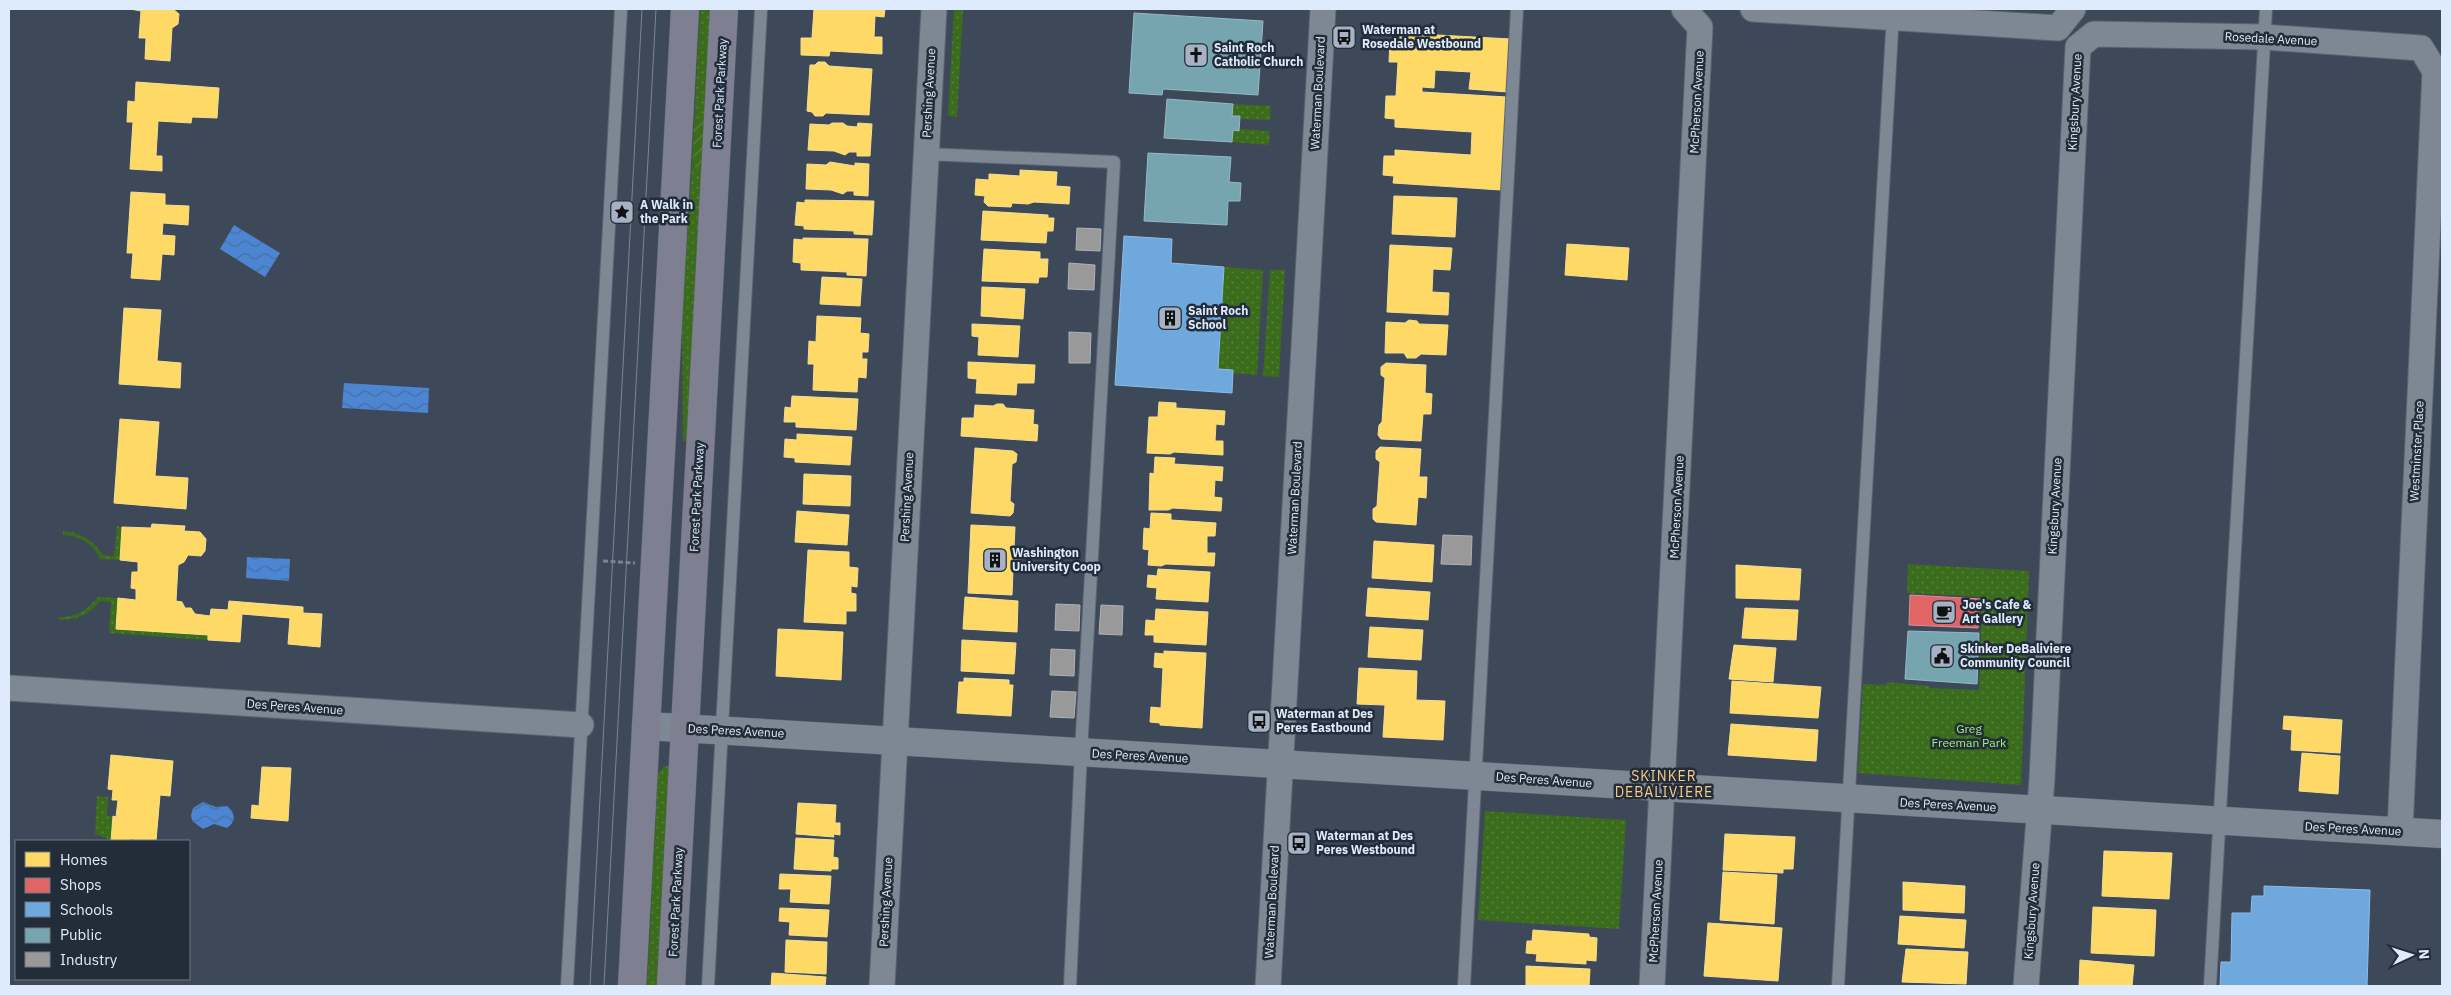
<svg xmlns="http://www.w3.org/2000/svg" width="2451" height="995" font-family="'IBM Plex Sans',sans-serif">
<defs>
<pattern id="grass-dots" width="8" height="8" patternUnits="userSpaceOnUse" patternTransform="scale(1.25)"><rect width="8" height="8" fill="#3a6c1b"/><path d="M2 2h.1M6 6h.1" fill="none" stroke="#56813d" stroke-width="1.8" stroke-linecap="round"/></pattern>
<pattern id="garden-furrows" width="10" height="10" patternUnits="userSpaceOnUse" patternTransform="scale(1.25)"><rect width="10" height="10" fill="#3a6c1b"/><path d="M-1 1l2-2M0 10L10 0M9 11l2-2" fill="none" stroke="#56813d"/></pattern>
<pattern id="water-waves" width="16" height="10" patternUnits="userSpaceOnUse" patternTransform="scale(1.25)"><rect width="16" height="10" fill="#4c85d1"/><path d="M0 5q4-4 8 0t8 0" fill="none" stroke="#496fa2"/></pattern>
</defs>
<rect width="100%" height="100%" fill="#3d4959"/>
<g fill="url(#grass-dots)">
<path d="M700,9h12l-7,115 -7,-5 -4,4z"/>
<path d="M954,9h9l-6,108 -9,-1z"/>
<path d="M1233,104l38,2 -1,14 -30,-1v-3h-8z"/>
<path d="M1239,129l31,2 -1,14 -37,-3 1,-12 6,1z"/>
<path d="M692,162l2,5 9,-3 -14,277h-6l-1,-119z"/>
<path d="M1224,267l39,3 -6,105 -24,-2v-3l-15,-1z"/>
<path d="M1270,270h15l-6,107 -16,-1z"/>
<path d="M117,526l5,1 -2,33 -20,-1c-8,-16 -19,-23 -37,-24v-4c18,2 29,8 40,24l11,1z"/>
<path d="M1908,564l121,7 -8,214 -163,-12 5,-89 23,1 1,-3 42,4v2l50,2 3,-93 -75,-4z"/>
<path d="M98,597l20,1 -2,31 92,6v5l-99,-7 2,-31 -11,-1c-11,14 -24,19 -41,19v-3c18,0 29,-7 39,-20z"/>
<path d="M664,766h4l2,5 -11,215h-12l11,-212z"/>
<path d="M97,796l11,1 -1,19h6l-2,24 -16,-6z"/>
<path d="M1485,811l141,9 -7,109 -141,-9z"/>
</g>
<path fill="url(#garden-furrows)" d="M698,119l4,1 3,4 -2,40 -7,5 -4,-7 2,-39z"/>
<g fill="url(#water-waves)">
<path d="M234,225l46,28 -15,24 -45,-28z"/>
<path d="M344,383l85,5 -1,25 -86,-5z"/>
<path d="M247,557l43,2 -1,22 -43,-3z"/>
<path d="M203,802l13,5 11,-1c9,7 9,16 0,22l-13,-4 -11,5 -11,-8 -1,-6 2,-7z"/>
</g>
<g fill="#ffd966" stroke="#f5de93">
<path d="M130,9h43l6,5 -1,10 -6,4 -2,33 -25,-2 1,-21h-7l2,-27z"/>
<path d="M814,9h71l-1,8 -9,-1 -1,21h8v17l-52,-3 -1,5 -28,-1v-17h11z"/>
<path d="M1400,33l111,6 -4,53 -38,-3 2,-17 -36,-2 -1,18 -12,-1v5l85,5 -6,93 -108,-7 1,-7 -11,-1 1,-19h11v-6l76,5 1,-23 -77,-5v-8l-10,-1 1,-22h10l2,-34h-9l1,-21 10,1z"/>
<path d="M818,62h7l4,4 43,3 -3,46 -43,-2 -3,3h-8l-3,-4 -5,-1 3,-46h5z"/>
<path d="M136,82l83,6 -2,30 -25,-1 -1,6 -33,-2 -2,35h6v15l-32,-2 3,-47h-6l1,-21 7,1z"/>
<path d="M832,123h11l4,3 10,1 1,-4 14,1 -2,32h-13v-4h-8l-4,3 -11,-4 -26,-1 2,-26 19,1z"/>
<path d="M830,162l25,4v-3l14,1 -1,32 -14,-1v-4h-7l-4,3 -12,-4 -25,-1 1,-25 19,1z"/>
<path d="M1020,170l37,2 -1,14 14,1 -1,17 -35,-2 -6,2 -16,-1 -1,4 -23,-1 -4,-4 1,-6 -10,-1 1,-16 13,1v-6l31,2z"/>
<path d="M131,192l34,2v11l24,1 -1,19 -25,-2 -1,12 13,1 -1,19 -12,-1 -2,26 -29,-2 2,-25h-6z"/>
<path d="M1394,196l63,2 -2,39 -63,-3z"/>
<path d="M805,200l69,1 -2,34 -18,-1v-3l-50,-2v-3l-9,-1 2,-23 8,1z"/>
<path d="M983,211l65,4v3h6l-1,13h-6l-1,12 -65,-3z"/>
<path d="M803,238l65,1 -2,37 -19,-1v-3l-46,-2v-7l-8,-1 1,-23 9,1z"/>
<path d="M1567,244l62,4 -2,32 -62,-5z"/>
<path d="M1390,245l62,3 -2,22 -17,-1 -1,23 17,1 -1,22 -61,-3z"/>
<path d="M984,249l56,3v7h8l-1,18h-8l-1,6 -56,-2z"/>
<path d="M822,277l40,2 -2,27 -40,-2z"/>
<path d="M982,287l43,2 -2,30 -42,-3z"/>
<path d="M124,308l37,2 -4,51 24,2 -1,25 -61,-4z"/>
<path d="M817,316l44,2 -1,15 9,1 -1,18h-6v7h5l-1,19 -8,-1 -1,15 -44,-2 1,-26h-6l1,-23 7,1z"/>
<path d="M1409,320l8,1 2,3 29,1 -2,30 -25,-1 -5,4h-9l-3,-5h-19l1,-31 19,1z"/>
<path d="M972,324l48,2 -2,31 -40,-2 1,-18 -7,-1z"/>
<path d="M968,362l67,3 -1,18h-17l-1,12 -40,-2 1,-14 -9,-1z"/>
<path d="M1386,363l40,2 -1,28 7,1 -1,20h-8l-2,27 -40,-2 -3,-4 1,-10 3,-3 3,-44 -4,-3v-8z"/>
<path d="M792,396l66,3 -2,31 -60,-3v-5h-12l1,-15 6,1z"/>
<path d="M1159,402l17,1v5l49,3 -1,14 -8,-1 -1,17h8v14l-49,-3 -4,2 -23,-1 2,-36h9z"/>
<path d="M997,404h6l3,4 28,2 -1,14 5,1 -1,16 -76,-5 1,-18h12l1,-13 18,1z"/>
<path d="M120,419l39,3 -4,54 33,2 -2,31 -72,-6z"/>
<path d="M797,434l55,3 -2,28 -55,-3v-4l-11,-1 1,-18 12,1z"/>
<path d="M1380,447l41,2 -2,28h8l-1,21 -8,-1 -2,28 -40,-3 -3,-3v-10l4,-3 3,-44 -4,-3v-8z"/>
<path d="M975,448l38,3 4,3 -1,8 -4,2 -2,37 4,3 -1,9 -3,3 -39,-3z"/>
<path d="M1155,457l20,1 -1,6 49,3 -1,14 -7,-1 -1,17 8,1 -1,13 -48,-3 -5,2h-19l1,-37 4,1z"/>
<path d="M804,474l47,2 -1,30 -47,-2z"/>
<path d="M797,511l52,4 -2,30 -52,-3z"/>
<path d="M1151,513l20,1v6l45,3 -1,13h-8v17h8l-1,13 -48,-2 -5,2 -13,-1 1,-15 -6,-1 1,-21 6,1z"/>
<path d="M152,524l33,2 -1,5 16,1 6,7 -1,12 -4,5 -13,-1 -4,7 -6,3 -2,36 6,1 3,6h6l4,6 15,2 1,-7 17,1 1,-9 74,6v6l19,1 -2,33 -32,-3 2,-26 -48,-4 -2,28 -32,-2v-5l-92,-6 2,-31 18,2v-11l-5,-1 1,-16h6v-10l-18,-2 2,-33 29,1z"/>
<path d="M971,525l44,2 -1,21h7l-1,24 -7,-1 -1,24 -44,-2z"/>
<path d="M1374,541l60,4 -2,37 -60,-4z"/>
<path d="M808,550l41,2v15l9,1 -1,19 -6,-1v7l5,1v17h-10v13l-42,-2z"/>
<path d="M1736,565l65,4 -2,31 -63,-2z"/>
<path d="M1158,569l52,3 -2,30 -52,-3 1,-11 -10,-1 1,-12 9,1z"/>
<path d="M1368,588l62,4 -2,28 -62,-4z"/>
<path d="M965,597l53,4 -1,31 -54,-3z"/>
<path d="M1745,608l53,2 -2,30 -54,-2z"/>
<path d="M1156,609l52,3 -2,33 -52,-3v-7h-9l1,-15 9,1z"/>
<path d="M1370,627l53,3 -2,30 -53,-3z"/>
<path d="M778,629l65,3 -2,48 -65,-4z"/>
<path d="M962,640l54,3 -2,31 -53,-3z"/>
<path d="M1734,645l42,3 -3,34 -44,-3z"/>
<path d="M1164,651l42,2 -4,75 -42,-3v-2l-10,-1 1,-15 10,1 2,-40 -9,-1 1,-14 9,1z"/>
<path d="M1359,668l58,3 -1,29 29,1 -2,39 -60,-3 2,-32 -28,-1z"/>
<path d="M964,678l45,2v5h4l-2,31 -54,-3 2,-31h5z"/>
<path d="M1732,681l89,6 -3,31 -88,-5z"/>
<path d="M2284,716l58,4 -2,33 -49,-3 1,-20 -9,-1z"/>
<path d="M1731,724l87,6 -2,31 -88,-6z"/>
<path d="M2302,753l38,3 -2,38 -39,-3z"/>
<path d="M111,755l62,6 -3,35 -10,-1 -4,46 -26,-2v2h-19l2,-25 3,1 2,-17h-6l1,-10 -5,-1z"/>
<path d="M262,767l29,1 -3,53 -37,-3 1,-13 7,1z"/>
<path d="M798,803l38,2 -1,18h5v12l-7,-1 1,3 -38,-3z"/>
<path d="M1725,834l70,3 -2,32h-10v4l-60,-3z"/>
<path d="M796,838l38,2 -1,17 5,1v11h-7v2l-37,-2z"/>
<path d="M2104,851l68,2 -3,46 -67,-3z"/>
<path d="M1723,872l54,3 -3,49 -54,-4z"/>
<path d="M780,874l51,2 -2,28 -39,-2 1,-13h-12z"/>
<path d="M1903,882l62,4 -1,27 -61,-3z"/>
<path d="M2093,907l63,3 -2,46 -63,-3z"/>
<path d="M780,908l49,2 -2,27 -38,-2 1,-13 -11,-1z"/>
<path d="M1900,916l66,4 -2,28 -66,-4z"/>
<path d="M1708,923l74,5 -4,53 -74,-5z"/>
<path d="M1533,930l56,4v3l8,1 -1,23 -10,-1v4l-50,-3 1,-7 -11,-1 1,-12h5z"/>
<path d="M786,940l41,2 -1,32 -41,-2z"/>
<path d="M1906,949l62,3 -2,32 -64,-2z"/>
<path d="M2080,960l54,5 -2,21h-53z"/>
<path d="M1526,966l64,3 -1,17h-63z"/>
<path d="M772,973l54,4 -1,9h-54z"/>
</g>
<path fill="#e06666" stroke="#df8e93" d="M1910,595l70,4 -2,29 -69,-3z"/>
<g fill="#6fa8dc" stroke="#90bce6">
<path d="M1124,236l48,3 -1,24 53,4 -6,102 15,1 -1,23 -117,-8z"/>
<path d="M2264,886l106,4 -3,96h-147l1,-24h10l1,-49h19l1,-17h12z"/>
</g>
<g fill="#76a5af" stroke="#95bac6">
<path d="M1134,13l129,8 -5,74 -95,-6 -1,6 -33,-2z"/>
<path d="M1167,99l66,5 -1,12h8l-1,15 -6,-1 -1,12 -68,-4z"/>
<path d="M1148,153l83,4 -2,25 12,1 -1,18h-12l-1,24 -83,-4z"/>
<path d="M1908,631l71,2 -2,51 -72,-5z"/>
</g>
<g fill="#999" stroke="#aeb2b7">
<path d="M1077,228l24,1 -1,22 -24,-1z"/>
<path d="M1069,263l26,2 -1,25 -26,-1z"/>
<path d="M1069,332l22,1 -1,30h-21z"/>
<path d="M1443,535l29,1 -1,29 -30,-1z"/>
<path d="M1056,604l24,1 -1,26 -24,-1z"/>
<path d="M1101,605l22,1 -1,29 -23,-1z"/>
<path d="M1051,649l24,1 -1,26 -24,-1z"/>
<path d="M1052,691l24,1 -2,26 -24,-1z"/>
</g>
<g fill="none" stroke-linecap="round" stroke-linejoin="round">
<g stroke="#5b6572" stroke-width="14">
<g id="lane">
<path d="M926,154l188,8 -33,590 -11,234"/>
<path d="M567,986l54,-977"/>
<path d="M708,986l53,-977"/>
<path d="M1464,986l53,-977"/>
<path d="M1838,986l55,-973"/>
<path d="M2210,986l56,-977"/>
</g>
</g>
<g stroke="#5b6572" stroke-width="27">
<g id="street">
<path d="M1753,9l305,19 15,-19"/>
<path d="M9,688l572,37"/>
<path d="M882,986l52,-977"/>
<path d="M1268,986l55,-977"/>
<path d="M1652,986l48,-959 -16,-18"/>
<path d="M2026,986l16,-207 36,-732 16,-13 170,3 157,11 14,23 -35,760"/>
</g>
</g>
<g stroke="#5b6572" stroke-width="29">
<path id="secondary" d="M646,726l1796,108"/>
</g>
<g stroke="#5b6572" stroke-width="29">
<g id="primary">
<path d="M632,986l53,-977"/>
<path d="M671,986l53,-977"/>
</g>
</g>
<use href="#lane" stroke="#7e8894" stroke-width="12"/>
<use href="#street" stroke="#7e8894" stroke-width="25"/>
<use href="#secondary" stroke="#7e8894" stroke-width="28"/>
<use href="#primary" stroke="#7e8091" stroke-width="28"/>
<g stroke="#7d8592" stroke-width="1">
<path d="M590,986l52,-977"/>
<path d="M604,986l52,-977"/>
</g>
<path stroke="#7b848f" stroke-width="3" stroke-dasharray="5 2.5" stroke-linecap="butt" d="M603,561l32,2"/>
</g>
<defs>
<g id="bus-square" transform="scale(1.25)"><rect x="-9" y="-9" width="18" height="18" rx="4" fill="#a6b2c3" stroke="#232d3a"/><path d="M-5-6H5V4H4V6H2V4H-2V6H-4V4H-5ZM-3.5-4V0h7V-4ZM-3.5 1.2v1.5H-2V1.2ZM2 1.2v1.5H3.5V1.2Z" fill="#111"/></g>
<g id="church-square" transform="scale(1.25)"><rect x="-9" y="-9" width="18" height="18" rx="4" fill="#a6b2c3" stroke="#232d3a"/><path d="M-1.2-6h2.4v3.5h3.3v2.4h-3.3V6h-2.4V-.1h-3.3v-2.4h3.3Z" fill="#111"/></g>
<g id="sight-square" transform="scale(1.25)"><rect x="-9" y="-9" width="18" height="18" rx="4" fill="#a6b2c3" stroke="#232d3a"/><path d="M0-6L1.8-2.2L6-1.7L2.9 1.2L3.7 5.4L0 3.3L-3.7 5.4L-2.9 1.2L-6-1.7L-1.8-2.2Z" fill="#111"/></g>
<g id="building-square" transform="scale(1.25)"><rect x="-9" y="-9" width="18" height="18" rx="4" fill="#a6b2c3" stroke="#232d3a"/><path d="M-4-6H4V6H1V3H-1V6H-4ZM-2.5-4.3h1.7v1.8h-1.7ZM.8-4.3h1.7v1.8H.8ZM-2.5-1h1.7V.8h-1.7ZM.8-1h1.7V.8H.8Z" fill="#111"/></g>
<g id="cafe-square" transform="scale(1.25)"><rect x="-9" y="-9" width="18" height="18" rx="4" fill="#a6b2c3" stroke="#232d3a"/><path d="M-5.5-4.5H6V0H3Q3 3.5 0 3.5H-2.5Q-5.5 3.5-5.5 0ZM3-3.2v2h1.7v-2ZM-6 4.5H4V6H-6Z" fill="#111"/></g>
<g id="civic-square" transform="scale(1.25)"><rect x="-9" y="-9" width="18" height="18" rx="4" fill="#a6b2c3" stroke="#232d3a"/><path d="M-.6-6.5H3V-4.5H.6V-3L4-1V1h2V6H-6V1h2V-1L-.6-3ZM-1.2 2.5V6h2.4V2.5Z" fill="#111"/></g>
</defs>
<g fill-rule="evenodd">
<use href="#bus-square" x="1344" y="37"/>
<use href="#church-square" x="1196" y="55"/>
<use href="#sight-square" x="622" y="212"/>
<use href="#building-square" x="1170" y="318"/>
<use href="#building-square" x="995" y="560"/>
<use href="#cafe-square" x="1944" y="612"/>
<use href="#civic-square" x="1942" y="656"/>
<use href="#bus-square" x="1259" y="721"/>
<use href="#bus-square" x="1299" y="843"/>
</g>
<g text-anchor="middle" stroke-width="5" stroke-linejoin="round" paint-order="stroke">
<g font-size="12" font-weight="bold" fill="#deebfc" stroke="#232d3a" text-anchor="start">
<text x="1362" y="34">Waterman at<tspan x="1362" dy="14">Rosedale Westbound</tspan></text>
<text x="1214" y="52">Saint Roch<tspan x="1214" dy="14">Catholic Church</tspan></text>
<text x="640" y="209">A Walk in<tspan x="640" dy="14">the Park</tspan></text>
<text x="1188" y="315">Saint Roch<tspan x="1188" dy="14">School</tspan></text>
<text x="1012" y="557">Washington<tspan x="1012" dy="14">University Coop</tspan></text>
<text x="1962" y="609">Joe's Cafe &amp;<tspan x="1962" dy="14">Art Gallery</tspan></text>
<text x="1960" y="653">Skinker DeBaliviere<tspan x="1960" dy="14">Community Council</tspan></text>
<text x="1276" y="718">Waterman at Des<tspan x="1276" dy="14">Peres Eastbound</tspan></text>
<text x="1316" y="840">Waterman at Des<tspan x="1316" dy="14">Peres Westbound</tspan></text>
</g>
<g font-size="12" fill="#deebfc" stroke="#232d3a">
<text transform="translate(2271 39) rotate(3)" y="4">Rosedale Avenue</text>
<text transform="translate(720 93) rotate(-87)" y="4">Forest Park Parkway</text>
<text transform="translate(929 93) rotate(-87)" y="4">Pershing Avenue</text>
<text transform="translate(1318 93) rotate(-87)" y="4">Waterman Boulevard</text>
<text transform="translate(1697 102) rotate(-87)" y="4">McPherson Avenue</text>
<text transform="translate(2075 102) rotate(-87)" y="4">Kingsbury Avenue</text>
<text transform="translate(2417 451) rotate(-87)" y="4">Westminster Place</text>
<text transform="translate(697 497) rotate(-87)" y="4">Forest Park Parkway</text>
<text transform="translate(907 497) rotate(-87)" y="4">Pershing Avenue</text>
<text transform="translate(1295 498) rotate(-87)" y="4">Waterman Boulevard</text>
<text transform="translate(2055 506) rotate(-87)" y="4">Kingsbury Avenue</text>
<text transform="translate(1677 507) rotate(-87)" y="4">McPherson Avenue</text>
<text transform="translate(295 707) rotate(4)" y="4">Des Peres Avenue</text>
<text transform="translate(736 731) rotate(3)" y="4">Des Peres Avenue</text>
<text transform="translate(1140 756) rotate(3)" y="4">Des Peres Avenue</text>
<text transform="translate(1544 780) rotate(4)" y="4">Des Peres Avenue</text>
<text transform="translate(1948 805) rotate(3)" y="4">Des Peres Avenue</text>
<text transform="translate(2353 829) rotate(3)" y="4">Des Peres Avenue</text>
<text transform="translate(676 902) rotate(-87)" y="4">Forest Park Parkway</text>
<text transform="translate(886 902) rotate(-87)" y="4">Pershing Avenue</text>
<text transform="translate(1272 902) rotate(-87)" y="4">Waterman Boulevard</text>
<text transform="translate(1656 911) rotate(-87)" y="4">McPherson Avenue</text>
<text transform="translate(2032 911) rotate(-86)" y="4">Kingsbury Avenue</text>
</g>
<g font-size="12" fill="#a1ef79" stroke="#232d3a">
<text x="1969" y="733">Greg<tspan x="1969" dy="14">Freeman Park</tspan></text>
</g>
<g font-size="14" letter-spacing="1" fill="#f8ca86" stroke="#232d3a">
<text x="1664" y="781">SKINKER<tspan x="1664" dy="16">DEBALIVIERE</tspan></text>
</g>
</g>
<rect width="2451" height="995" fill="none" stroke="#deebfc" stroke-width="20"/>
<rect x="15" y="840" width="175" height="140" fill="#232d3a" stroke="#6e7988"/>
<rect x="25" y="852" width="25" height="15" fill="#ffd966" stroke="#6e7988"/>
<text x="60" y="865" font-size="15" fill="#deebfc">Homes</text>
<rect x="25" y="878" width="25" height="15" fill="#e06666" stroke="#6e7988"/>
<text x="60" y="890" font-size="15" fill="#deebfc">Shops</text>
<rect x="25" y="902" width="25" height="15" fill="#6fa8dc" stroke="#6e7988"/>
<text x="60" y="915" font-size="15" fill="#deebfc">Schools</text>
<rect x="25" y="928" width="25" height="15" fill="#76a5af" stroke="#6e7988"/>
<text x="60" y="940" font-size="15" fill="#deebfc">Public</text>
<rect x="25" y="952" width="25" height="15" fill="#999999" stroke="#6e7988"/>
<text x="60" y="965" font-size="15" fill="#deebfc">Industry</text>
<g transform="translate(2411 955) rotate(86)" stroke="#232d3a" stroke-width="4" paint-order="stroke">
<path d="M0-4L9 19L0 12L-9 19Z" fill="#deebfc"/>
<text y="-8" font-size="14" font-weight="bold" text-anchor="middle" fill="#deebfc">N</text>
</g>
</svg>
